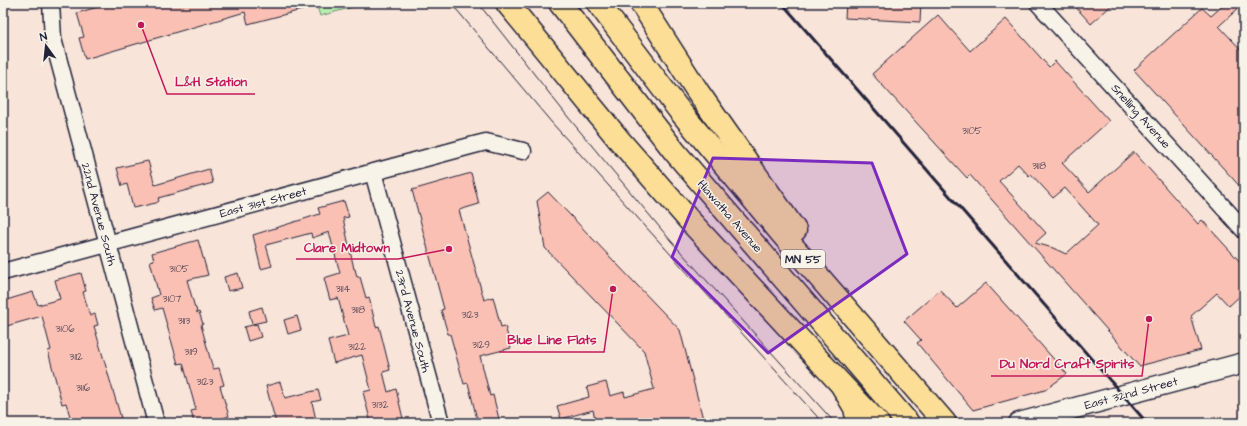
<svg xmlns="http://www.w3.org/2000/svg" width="1247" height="426" font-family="'Architects Daughter',sans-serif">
<rect width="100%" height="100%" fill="#f8e4d8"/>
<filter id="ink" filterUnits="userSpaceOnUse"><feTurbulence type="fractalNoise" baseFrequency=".025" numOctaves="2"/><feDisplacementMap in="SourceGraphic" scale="8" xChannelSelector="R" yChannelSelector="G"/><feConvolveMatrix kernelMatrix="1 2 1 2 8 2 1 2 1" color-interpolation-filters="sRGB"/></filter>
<g filter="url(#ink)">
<path fill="#b9efb1" stroke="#6e8876" d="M316,3h52l-48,13z"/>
<g fill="#fbc0b4" stroke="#22223b" fill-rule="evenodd">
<path d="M111,3h202v4l-65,17 -3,-12 -160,47 -6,-21 5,-1 -7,-24z"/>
<path d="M846,3h75l-1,19 -75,-4z"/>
<path d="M1072,3h42l-23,21z"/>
<path d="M1226,3h18l-25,23 25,27v138l-110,-121 68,-62 9,8z"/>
<path d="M938,15l32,36 36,-32 43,48 6,-6 54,60 -47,42 27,29 45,-40 64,72 4,-4 42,46v26l-15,14 -12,-13 -26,23 10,34 -62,16 -169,-191 -3,3 -95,-104zM1018,164l11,12 2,-2 22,24 12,-10 33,37 -32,29 -13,-6 -18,-5 11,-10 -47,-52z"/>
<path d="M148,161l7,24 54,-16 4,14 -55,15 1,3 -3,2 -23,5 -6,-24 -5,2 -5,-18z"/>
<path d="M471,173l8,31 -20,6 25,90 9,-3 8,30 4,-1 6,22 -31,8 10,40 3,-1 7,28h-22l-10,-40 -4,1 -14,-50h-2l-7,-24 3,-1 -32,-119z"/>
<path d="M548,192l132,138 23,89 -15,4h-6l-1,-2 -9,2h-76l-3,-13 -32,9 -4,-13 32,-9 -2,-10 19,-5 4,14 14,-4 1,5 29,-8 -10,-38 -99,-103 -8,-47z"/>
<path d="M344,201l5,16 -6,1 11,51h1l2,8h3l6,21 3,-1 7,30 3,-1 11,44 -7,2 5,20 8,-3 8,34h-33l-8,-31 8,-2 -9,-35 -28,8 -6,-22 20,-5 -10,-38 -8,2 -6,-22 16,-5 -11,-41 -17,6 -1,-5 -45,12 6,21 -11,3 -8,-34 67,-21 -2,-6z"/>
<path d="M198,240l10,35 -21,5 8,28h1l1,5 2,-1 4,12 -2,1 12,44 6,-1 5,17 -4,1 9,30 -21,7h-14l-3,-12 5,-1 -13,-47 -5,1 -16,-56 -7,2 -4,-12 8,-3 -9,-34 4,-1 -2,-7z"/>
<path d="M81,273l5,18 -3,1 7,24 5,-2 3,11 -4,1 27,92 -18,5h-31l-6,-20 -4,1 -14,-53 3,-1 -9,-34 -39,11v-26l30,-9 5,13 22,-6 -5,-19z"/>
<path d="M238,273l4,15 -14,3 -4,-14z"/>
<path d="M986,283l81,91 -22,16 -72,20 -56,-67 4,-3 -17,-19 36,-31 17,18z"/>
<path d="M262,307l4,14 -14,3 -3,-13z"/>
<path d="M297,316l4,14 -13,4 -4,-14z"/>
<path d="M257,324l4,13 -13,4 -4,-14z"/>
<path d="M280,382l5,16 33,-8 3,10 -9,2 4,18 -13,3h-27l-10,-37z"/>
</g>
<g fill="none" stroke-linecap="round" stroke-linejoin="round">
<g stroke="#22223b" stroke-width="19">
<g id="minor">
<path d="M51,3l2,36 103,384"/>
<path d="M1038,3l206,227"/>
<path d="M373,172l68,251"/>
<path d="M3,272l471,-127 12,-3 37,9"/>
</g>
</g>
<g stroke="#22223b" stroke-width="23">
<path id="tertiary" d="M1019,423l225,-60"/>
</g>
<g stroke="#22223b" stroke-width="25">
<path id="primary" d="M507,3l113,138 69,79 152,164 14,24 3,15"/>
</g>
<g stroke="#22223b" stroke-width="25">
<g id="trunk">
<path d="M560,3l115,149 233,271"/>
<path d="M598,3l81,107 103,124 163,189"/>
<path d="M641,3l57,89 97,138"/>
<path d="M841,384l37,39"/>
</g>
</g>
<use href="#minor" stroke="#f7f3e8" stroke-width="16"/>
<use href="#tertiary" stroke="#f7f3e8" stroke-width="20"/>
<use href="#primary" stroke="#fcde96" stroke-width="22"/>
<use href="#trunk" stroke="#fcde96" stroke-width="22"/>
<g stroke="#22223b" stroke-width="1">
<path d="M451,3l101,120 271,300"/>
<path d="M478,3l90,114 103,124 164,182"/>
</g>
<path stroke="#22223b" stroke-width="3" d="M782,3l365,420"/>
</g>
</g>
<path fill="#7b2cbf" fill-opacity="0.2" stroke="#7b2cbf" stroke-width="3" stroke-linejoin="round" d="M713,158l159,5 35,91 -139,99 -96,-96z"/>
<g text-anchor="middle" stroke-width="3" stroke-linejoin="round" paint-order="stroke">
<g font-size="10" fill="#584a59">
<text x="972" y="134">3105</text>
<text x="1039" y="169">3118</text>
<text x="179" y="272">3105</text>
<text x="343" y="292">3114</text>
<text x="172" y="302">3107</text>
<text x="358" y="313">3118</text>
<text x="470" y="318">3123</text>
<text x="184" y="324">3113</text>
<text x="65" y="332">3106</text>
<text x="481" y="348">3129</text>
<text x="357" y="350">3122</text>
<text x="191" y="355">3119</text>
<text x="76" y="360">3112</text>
<text x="205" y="385">3123</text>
<text x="83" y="391">3116</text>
<text x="380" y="408">3132</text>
</g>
<rect fill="#f7f3e8" stroke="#62616f" stroke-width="1" x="781" y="250" width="44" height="18" rx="3"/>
<g font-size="11" font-weight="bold" fill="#22223b">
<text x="803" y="263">MN 55</text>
</g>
<g font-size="12" fill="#22223b" stroke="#f7f3e8">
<text transform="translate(1141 116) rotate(48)" y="4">Snelling Avenue</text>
<text transform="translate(263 202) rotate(-15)" y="4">East 31st Street</text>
<text transform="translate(99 214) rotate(75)" y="4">22nd Avenue South</text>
<text transform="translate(730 216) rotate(49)" y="4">Hiawatha Avenue</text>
<text transform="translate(413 321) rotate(75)" y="4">23rd Avenue South</text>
<text transform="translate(1131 393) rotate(-15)" y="4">East 32nd Street</text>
</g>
</g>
<path fill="none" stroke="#c2185b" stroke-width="1.5" d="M141 25L167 94H255M449 249L398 259H296M613 289L604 352H499M1149 319L1142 376H991"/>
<g fill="#c2185b" stroke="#f7f3e8" stroke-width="1.5">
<circle cx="141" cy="25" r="4"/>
<circle cx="449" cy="249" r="4"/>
<circle cx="613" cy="289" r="4"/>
<circle cx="1149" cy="319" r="4"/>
</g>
<g font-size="13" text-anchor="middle" font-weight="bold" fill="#c2185b" stroke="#f7f3e8" stroke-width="3" stroke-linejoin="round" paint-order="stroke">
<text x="211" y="86">L&amp;H Station</text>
<text x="347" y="252">Clare Midtown</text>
<text x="552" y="344">Blue Line Flats</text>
<text x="1067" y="368">Du Nord Craft Spirits</text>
</g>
<rect width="1247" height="426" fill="none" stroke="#f7f3e8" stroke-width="16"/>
<rect x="8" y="8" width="1231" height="410" fill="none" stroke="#22223b" stroke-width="1.5" filter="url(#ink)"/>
<g transform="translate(46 46) rotate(345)" stroke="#f7f3e8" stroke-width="3" paint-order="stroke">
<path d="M0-3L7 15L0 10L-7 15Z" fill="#22223b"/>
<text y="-6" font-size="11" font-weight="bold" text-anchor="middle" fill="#22223b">N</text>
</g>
</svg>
